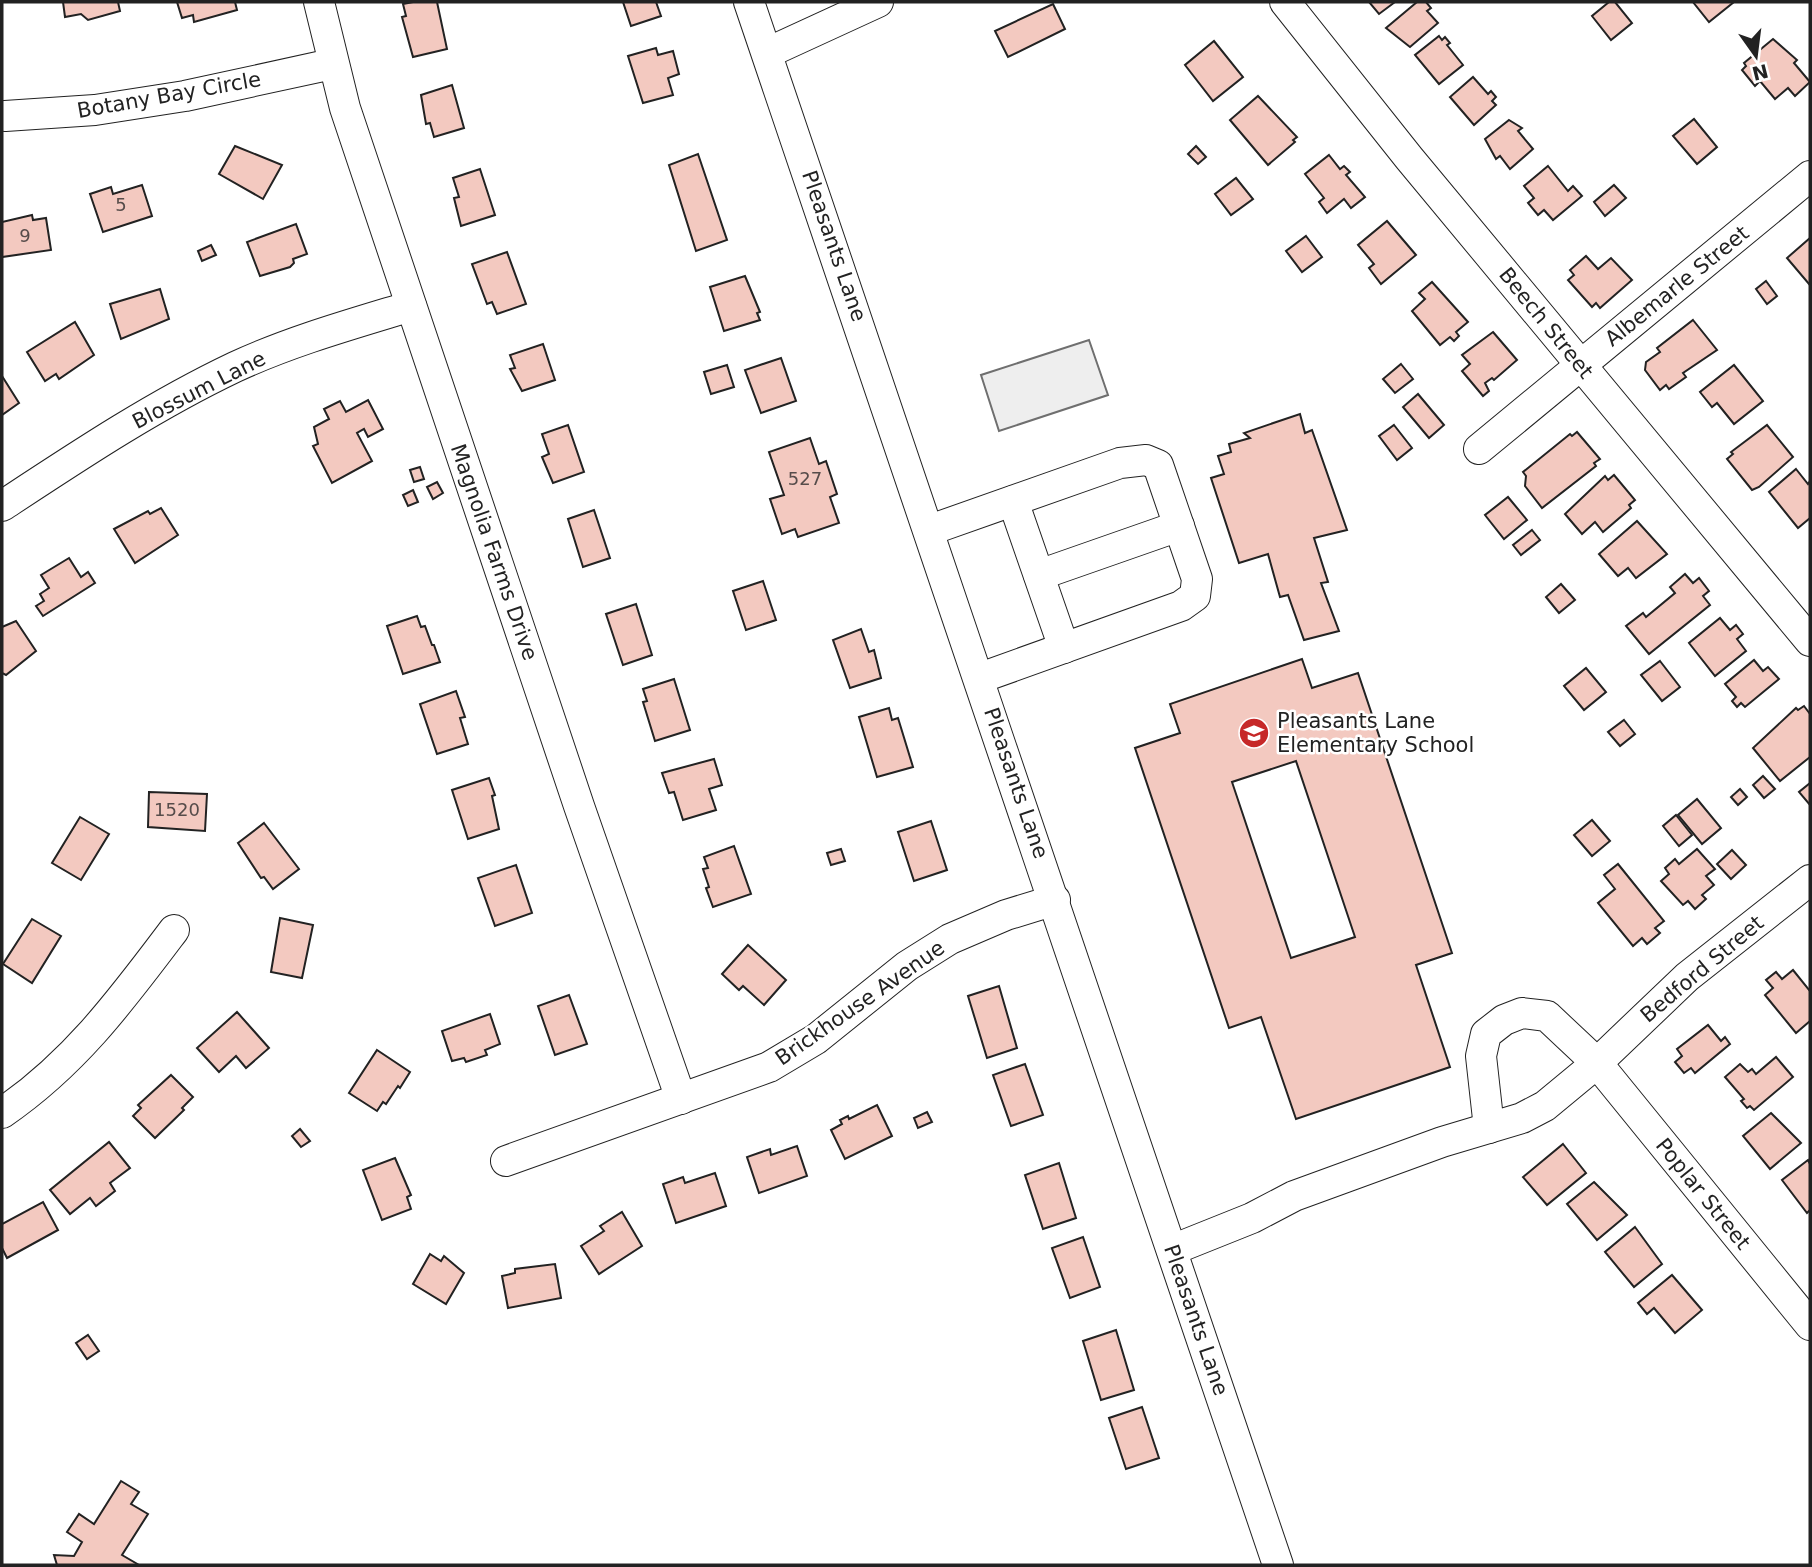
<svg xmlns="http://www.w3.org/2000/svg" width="1812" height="1567" font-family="'DejaVu Sans',sans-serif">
<rect width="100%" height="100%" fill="#fff"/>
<path fill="#eee" stroke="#6f6f6f" stroke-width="2" d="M1089,340l19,55 -109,36 -18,-56z"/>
<g fill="#f3c9c0" stroke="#222" stroke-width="2" fill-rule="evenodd">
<path d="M63,2h55l2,9 -32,9 -7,-6 -16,3z"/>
<path d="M177,2h58l2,8 -43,12 -1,-7 -11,3z"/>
<path d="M413,2h24l10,47 -34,8 -11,-40 4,-1 -3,-12z"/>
<path d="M623,2h33l5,14 -30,10z"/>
<path d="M1369,2h26l-16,12z"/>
<path d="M1417,2h9l5,6 -4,3 11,12 -28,24 -24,-19z"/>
<path d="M1609,2h6l17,21 -21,17 -19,-24z"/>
<path d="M1693,2h41l-25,20z"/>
<path d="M1053,4l12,25 -57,28 -13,-26z"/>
<path d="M1439,36l3,4 3,-3 5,6 -3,2 16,20 -24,19 -24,-29z"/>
<path d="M1773,39l24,21 -3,3 16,19 -15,14 -7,-8 -13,11 -15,-18 -5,5 -13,-16 4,-4 -2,-3z"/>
<path d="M1214,41l29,36 -30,24 -28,-36z"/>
<path d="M656,48l2,7 15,-4 6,23 -11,4 5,17 -30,8 -15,-47z"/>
<path d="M1473,77l15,17 3,-3 5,6 -4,4 4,4 -22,20 -24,-28z"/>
<path d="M452,85l12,43 -30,9 -4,-14 -4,1 -5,-29z"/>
<path d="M1258,96l39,41 -4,3 2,2 -27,23 -38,-45z"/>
<path d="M1694,119l23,28 -20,17 -24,-28z"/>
<path d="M1509,120l13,8 -4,3 15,18 -23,20 -10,-13 -4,3 -11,-20z"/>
<path d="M235,146l47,19 -19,34 -44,-25z"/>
<path d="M1196,146l10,11 -8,7 -10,-10z"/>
<path d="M698,154l29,86 -31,11 -27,-86z"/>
<path d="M1329,155l11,14 4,-3 6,6 -4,3 19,22 -14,11 -7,-9 -17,14 -8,-11 5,-4 -19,-24z"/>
<path d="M1548,166l20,25 5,-5 9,10 -29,24 -9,-10 -6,5 -10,-12 6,-5 -10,-12z"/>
<path d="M480,169l15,46 -34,11 -7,-28 5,-1 -6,-19z"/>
<path d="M1236,178l17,21 -22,16 -16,-21z"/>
<path d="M142,185l10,31 -49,16 -13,-38 21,-7 2,7z"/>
<path d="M1614,185l12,13 -21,18 -11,-14z"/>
<path d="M32,215l1,5 13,-2 5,32 -49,7v-35z"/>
<path d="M1387,221l29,34 -35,29 -12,-16 5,-4 -16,-19z"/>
<path d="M296,224l11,30 -14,5 1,4 -4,4 -30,9 -13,-34z"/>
<path d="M1306,236l16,21 -20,15 -16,-21z"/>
<path d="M1810,238v45l-1,1 -22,-26z"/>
<path d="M211,245l5,10 -14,6 -4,-10z"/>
<path d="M507,252l19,52 -29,10 -5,-12 -5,2 -15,-40z"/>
<path d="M1586,256l12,13 13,-11 21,22 -32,28 -4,-5 -4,4 -24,-27 6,-5 -4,-5z"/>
<path d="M745,276l15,36 -3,1 3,7 -36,11 -14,-44z"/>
<path d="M1766,281l11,15 -10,8 -11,-15z"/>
<path d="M1432,282l36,40 -12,10 3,4 -5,5 -4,-4 -10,8 -28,-34 13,-12 -6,-6z"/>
<path d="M160,289l9,30 -48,20 -11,-35z"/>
<path d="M1693,320l24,30 -34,23 3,4 -17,12 -3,-4 -6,5 -15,-20 1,-8 14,-10 -3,-4z"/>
<path d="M75,322l19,33 -35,24 -3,-5 -11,7 -18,-29z"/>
<path d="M1493,332l24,28 -23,20 -2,-2 -7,5 4,8 -6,5 -21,-25 8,-7 -8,-9z"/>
<path d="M543,344l12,36 -33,11 -12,-22 5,-1 -5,-13z"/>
<path d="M781,358l15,43 -35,12 -16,-43z"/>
<path d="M1401,364l12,15 -18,14 -12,-14z"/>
<path d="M727,365l7,22 -23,7 -7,-22z"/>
<path d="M1734,365l29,36 -29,23 -17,-21 -5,4 -12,-15z"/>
<path d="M2,376l17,27 -17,12z"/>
<path d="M1418,394l26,31 -15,13 -26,-31z"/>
<path d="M368,400l15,29 -15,8 -4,-8 -7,4 15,28 -40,22 -19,-37 5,-2 -4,-17 15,-8 -5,-10 16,-8 6,11z"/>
<path d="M1300,414l5,19 7,-3 35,100 -33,8 14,44 -7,1 18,48 -35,9 -16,-45 -8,2 -12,-43 -29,9 -28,-85 13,-4 -6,-18 13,-4 -2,-8 21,-6 -6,-5z"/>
<path d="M568,425l16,47 -31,11 -11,-26 7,-3 -7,-20z"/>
<path d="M1394,425l18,23 -15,12 -18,-24z"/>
<path d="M1767,425l26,32 -34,30 -7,3 -25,-31 6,-5 -2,-2z"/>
<path d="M1577,432l23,27 -6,4 2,3 -54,42 -17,-22 1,-10 -3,-4 47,-38 2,2z"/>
<path d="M810,438l9,26 7,-3 11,33 -7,3 9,26 -41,14 -3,-8 -13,5 -12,-35 14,-4 -15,-43z"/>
<path d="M420,467l4,12 -10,3 -4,-12z"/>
<path d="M1796,469l12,15 2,-3v37l-12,10 -29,-36z"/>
<path d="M1614,475l21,25 -6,5 2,3 -28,24 -8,-10 -13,12 -17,-20 40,-38 3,4z"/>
<path d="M437,482l6,11 -10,6 -6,-12z"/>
<path d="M413,490l5,12 -10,4 -5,-11z"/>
<path d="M1508,497l19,23 -23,19 -19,-24z"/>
<path d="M161,508l17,27 -43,28 -21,-34 34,-18 2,3z"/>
<path d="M594,510l16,48 -27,9 -15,-48z"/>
<path d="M1637,521l30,33 -31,24 -8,-10 -10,8 -19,-22z"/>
<path d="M1532,530l8,10 -19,15 -8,-10z"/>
<path d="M69,558l12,19 7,-5 7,11 -52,33 -7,-10 8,-5 -4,-7 9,-6 -8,-13z"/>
<path d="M1685,574l8,9 6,-5 10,13 -6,5 7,9 -61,49 -23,-28 17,-13 3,4 29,-24 -5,-6z"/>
<path d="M763,581l13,39 -30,10 -13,-39z"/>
<path d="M1561,584l14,16 -16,13 -13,-16z"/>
<path d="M636,604l16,51 -29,10 -17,-51z"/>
<path d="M417,616l4,11 4,-1 7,19h2l6,17 -37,12 -16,-48z"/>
<path d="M1720,618l10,12 6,-5 7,9 -6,5 9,12 -31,25 -26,-33z"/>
<path d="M16,621l20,30 -30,24 -4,-2v-46z"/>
<path d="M861,629l8,23 5,-2 7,28 -31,10 -17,-48z"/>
<path d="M1302,659l10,29 46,-15 94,280 -36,12 34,102 -154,52 -35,-102 -32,11 -94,-280 45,-15 -10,-29zM1296,761l59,176 -64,21 -59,-176z"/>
<path d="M1754,660l9,11 5,-4 11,12 -34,28 -4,-4 -4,4 -5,-6 4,-4 -11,-13z"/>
<path d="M1660,661l20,26 -18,14 -21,-26z"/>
<path d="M1586,668l20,24 -22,18 -20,-24z"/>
<path d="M674,679l16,51 -35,11 -12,-39 4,-1 -4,-12z"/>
<path d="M456,691l9,26 -5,1 8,26 -31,10 -17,-50z"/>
<path d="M1804,706l6,8v43l-30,24 -27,-33 43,-40 2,2z"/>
<path d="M889,708l3,12 6,-2 15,49 -36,10 -18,-60z"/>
<path d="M1624,720l11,14 -15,12 -12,-14z"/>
<path d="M714,759l8,26 -13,4 7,21 -33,10 -9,-28 -5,1 -7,-20z"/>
<path d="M1763,776l12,13 -11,9 -11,-13z"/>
<path d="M489,778l6,17 -3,1 7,33 -31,10 -16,-49z"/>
<path d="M1810,779v26l-11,-13 11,-9z"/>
<path d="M1740,789l7,8 -9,8 -7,-8z"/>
<path d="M149,792l58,2 -2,37 -57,-4z"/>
<path d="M1697,799l24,29 -19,16 -24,-29z"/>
<path d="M1676,815l16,20 -13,11 -16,-20z"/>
<path d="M80,817l29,17 -28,46 -29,-17z"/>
<path d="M1592,820l18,21 -18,15 -18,-21z"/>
<path d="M931,821l16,49 -33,11 -16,-49z"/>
<path d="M264,823l35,46 -26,20 -9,-12 -3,1 -23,-35z"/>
<path d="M734,846l17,48 -38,13 -7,-19 3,-1 -6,-18 5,-1 -4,-11z"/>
<path d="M841,849l4,12 -14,4 -4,-12z"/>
<path d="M1697,849l18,20 -9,7 8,9 -12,10 4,4 -11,10 -7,-8 -5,4 -22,-24 8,-7 -4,-6 10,-9 4,5z"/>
<path d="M1732,850l14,15 -15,14 -14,-15z"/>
<path d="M1618,864l46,57 -9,7 5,5 -13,11 -5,-6 -9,8 -35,-43 17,-14 -11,-14z"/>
<path d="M516,865l16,48 -37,13 -17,-48z"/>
<path d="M280,918l33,7 -11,53 -31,-6z"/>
<path d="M32,919l29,17 -29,47 -29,-19z"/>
<path d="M748,945l38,35 -22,25 -21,-19 -4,4 -17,-16z"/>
<path d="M1793,970l17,21v30l-14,12 -31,-38 8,-7 -7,-8 10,-8 6,7z"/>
<path d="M999,986l18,62 -30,10 -19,-62z"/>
<path d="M569,995l18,49 -32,11 -17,-49z"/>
<path d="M237,1012l32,36 -23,20 -10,-12 -17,16 -22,-24z"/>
<path d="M490,1014l10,30 -15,6 2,5 -21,7 -2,-4 -12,3 -10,-30z"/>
<path d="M1708,1025l13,16 4,-4 5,7 -35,29 -4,-5 -7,5 -9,-11 7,-6 -5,-7z"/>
<path d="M377,1050l33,22 -10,16 -2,-2 -12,18 -3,-2 -6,9 -28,-18z"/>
<path d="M1776,1057l17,20 -39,33 -4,-4 -3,2 -6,-7 3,-2 -19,-22 15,-13 8,8 4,-3 4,5z"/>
<path d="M1025,1064l18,51 -32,11 -18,-51z"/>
<path d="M171,1075l22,22 -11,11 2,2 -29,28 -22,-22 8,-8 -3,-3z"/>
<path d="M877,1105l15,31 -47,23 -14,-29 11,-6 -2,-4 8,-4 1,3z"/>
<path d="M927,1112l5,10 -14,6 -4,-10z"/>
<path d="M1771,1113l30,30 -31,26 -27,-33z"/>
<path d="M300,1129l10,12 -9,6 -9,-11z"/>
<path d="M109,1142l21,26 -20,15 5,8 -19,15 -6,-8 -20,16 -20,-24z"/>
<path d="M1563,1144l23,29 -39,32 -24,-28z"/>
<path d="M797,1146l10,30 -48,17 -12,-36 23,-8 1,6z"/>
<path d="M395,1158l16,37 -4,2 4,12 -29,11 -19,-50z"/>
<path d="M1808,1160l2,4v46l-3,3 -25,-33z"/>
<path d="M1059,1163l17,55 -33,11 -18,-54z"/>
<path d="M715,1173l11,33 -50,17 -13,-39 20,-7 2,6z"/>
<path d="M1594,1182l33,33 -30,25 -30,-36z"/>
<path d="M43,1202l15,28 -51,28 -5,-10v-24z"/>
<path d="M622,1212l20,34 -43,28 -18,-28 23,-15 -4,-5z"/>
<path d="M1635,1227l27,37 -28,23 -29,-35z"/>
<path d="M1083,1237l17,50 -30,11 -18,-50z"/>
<path d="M430,1254l11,7 3,-5 20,17 -18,31 -33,-20z"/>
<path d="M555,1264l6,34 -53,10 -6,-32 13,-3v-4z"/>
<path d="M1672,1275l30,35 -27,23 -21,-25 -7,6 -9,-11z"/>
<path d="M1116,1330l18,60 -33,10 -18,-59z"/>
<path d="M88,1335l11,16 -12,8 -11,-16z"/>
<path d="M1142,1407l17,51 -33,11 -17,-51z"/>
<path d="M121,1481l18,11 -8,12 17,10 -26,41 17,10h-82l-3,-10 20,1 8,-14 -15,-10 12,-18 15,10z"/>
</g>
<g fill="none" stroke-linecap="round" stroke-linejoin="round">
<g stroke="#222" stroke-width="32">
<g id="minor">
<path d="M319,2l26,106 234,698 102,293"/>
<path d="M749,2l529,1563"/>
<path d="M1285,2l124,156 401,483"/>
<path d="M767,53l111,-51"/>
<path d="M5,116l90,-6 90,-14 147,-32"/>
<path d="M1479,449l331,-273"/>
<path d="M1013,501l51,147"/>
<path d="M2,506c76,-50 151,-100 233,-139 56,-26 117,-43 176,-61"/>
<path d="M930,530l190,-67 26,-3 12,5 39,114 -2,17 -14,10 -201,72"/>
<path d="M1039,575l140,-49"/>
<path d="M2,1113c73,-50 120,-114 172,-183"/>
<path d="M1489,1128l-8,-72 5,-22 18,-14 18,-7 25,3 50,47 213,262"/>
<path d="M506,1161l263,-94 47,-28 91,-73 43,-27 56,-24 49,-15"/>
<path d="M1172,1250l80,-32 42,-22 148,-54 80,-24 23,-12 52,-43 90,-86 123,-97"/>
</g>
</g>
<use href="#minor" stroke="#fff" stroke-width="30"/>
</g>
<defs>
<g id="school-disc" transform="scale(1.575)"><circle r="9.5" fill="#c62828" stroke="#fff"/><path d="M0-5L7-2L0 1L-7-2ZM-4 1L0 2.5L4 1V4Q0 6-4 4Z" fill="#fff"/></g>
</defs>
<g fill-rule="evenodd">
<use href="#school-disc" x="1254" y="733"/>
</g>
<g text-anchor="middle" stroke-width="5" stroke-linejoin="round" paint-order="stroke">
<g font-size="18" fill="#564c4a">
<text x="121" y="211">5</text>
<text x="25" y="242">9</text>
<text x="805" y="485">527</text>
<text x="177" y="816">1520</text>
</g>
<g font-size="21" fill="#222" stroke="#fff">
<text transform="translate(169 95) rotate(-10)" y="7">Botany Bay Circle</text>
<text transform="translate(834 246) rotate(71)" y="7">Pleasants Lane</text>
<text transform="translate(1677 286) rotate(-39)" y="7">Albemarle Street</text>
<text transform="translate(1546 323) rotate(51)" y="7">Beech Street</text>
<text transform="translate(199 390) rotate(-27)" y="7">Blossum Lane</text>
<text transform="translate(494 552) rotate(71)" y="7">Magnolia Farms Drive</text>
<text transform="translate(1016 783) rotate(71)" y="7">Pleasants Lane</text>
<text transform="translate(1702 969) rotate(-40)" y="7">Bedford Street</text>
<text transform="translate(860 1003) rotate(-35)" y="7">Brickhouse Avenue</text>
<text transform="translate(1703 1194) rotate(51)" y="7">Poplar Street</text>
<text transform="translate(1196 1320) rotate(71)" y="7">Pleasants Lane</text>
</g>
<g font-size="21" fill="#222" stroke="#fff" text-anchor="start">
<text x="1277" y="728">Pleasants Lane<tspan x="1277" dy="24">Elementary School</tspan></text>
</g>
</g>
<rect width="1812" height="1567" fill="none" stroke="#222222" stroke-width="7"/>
<g transform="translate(1756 56) rotate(166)" stroke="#ffffff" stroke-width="5" paint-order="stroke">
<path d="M0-5L12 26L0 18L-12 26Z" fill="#222222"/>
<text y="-10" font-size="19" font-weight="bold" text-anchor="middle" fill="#222222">N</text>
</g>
</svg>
